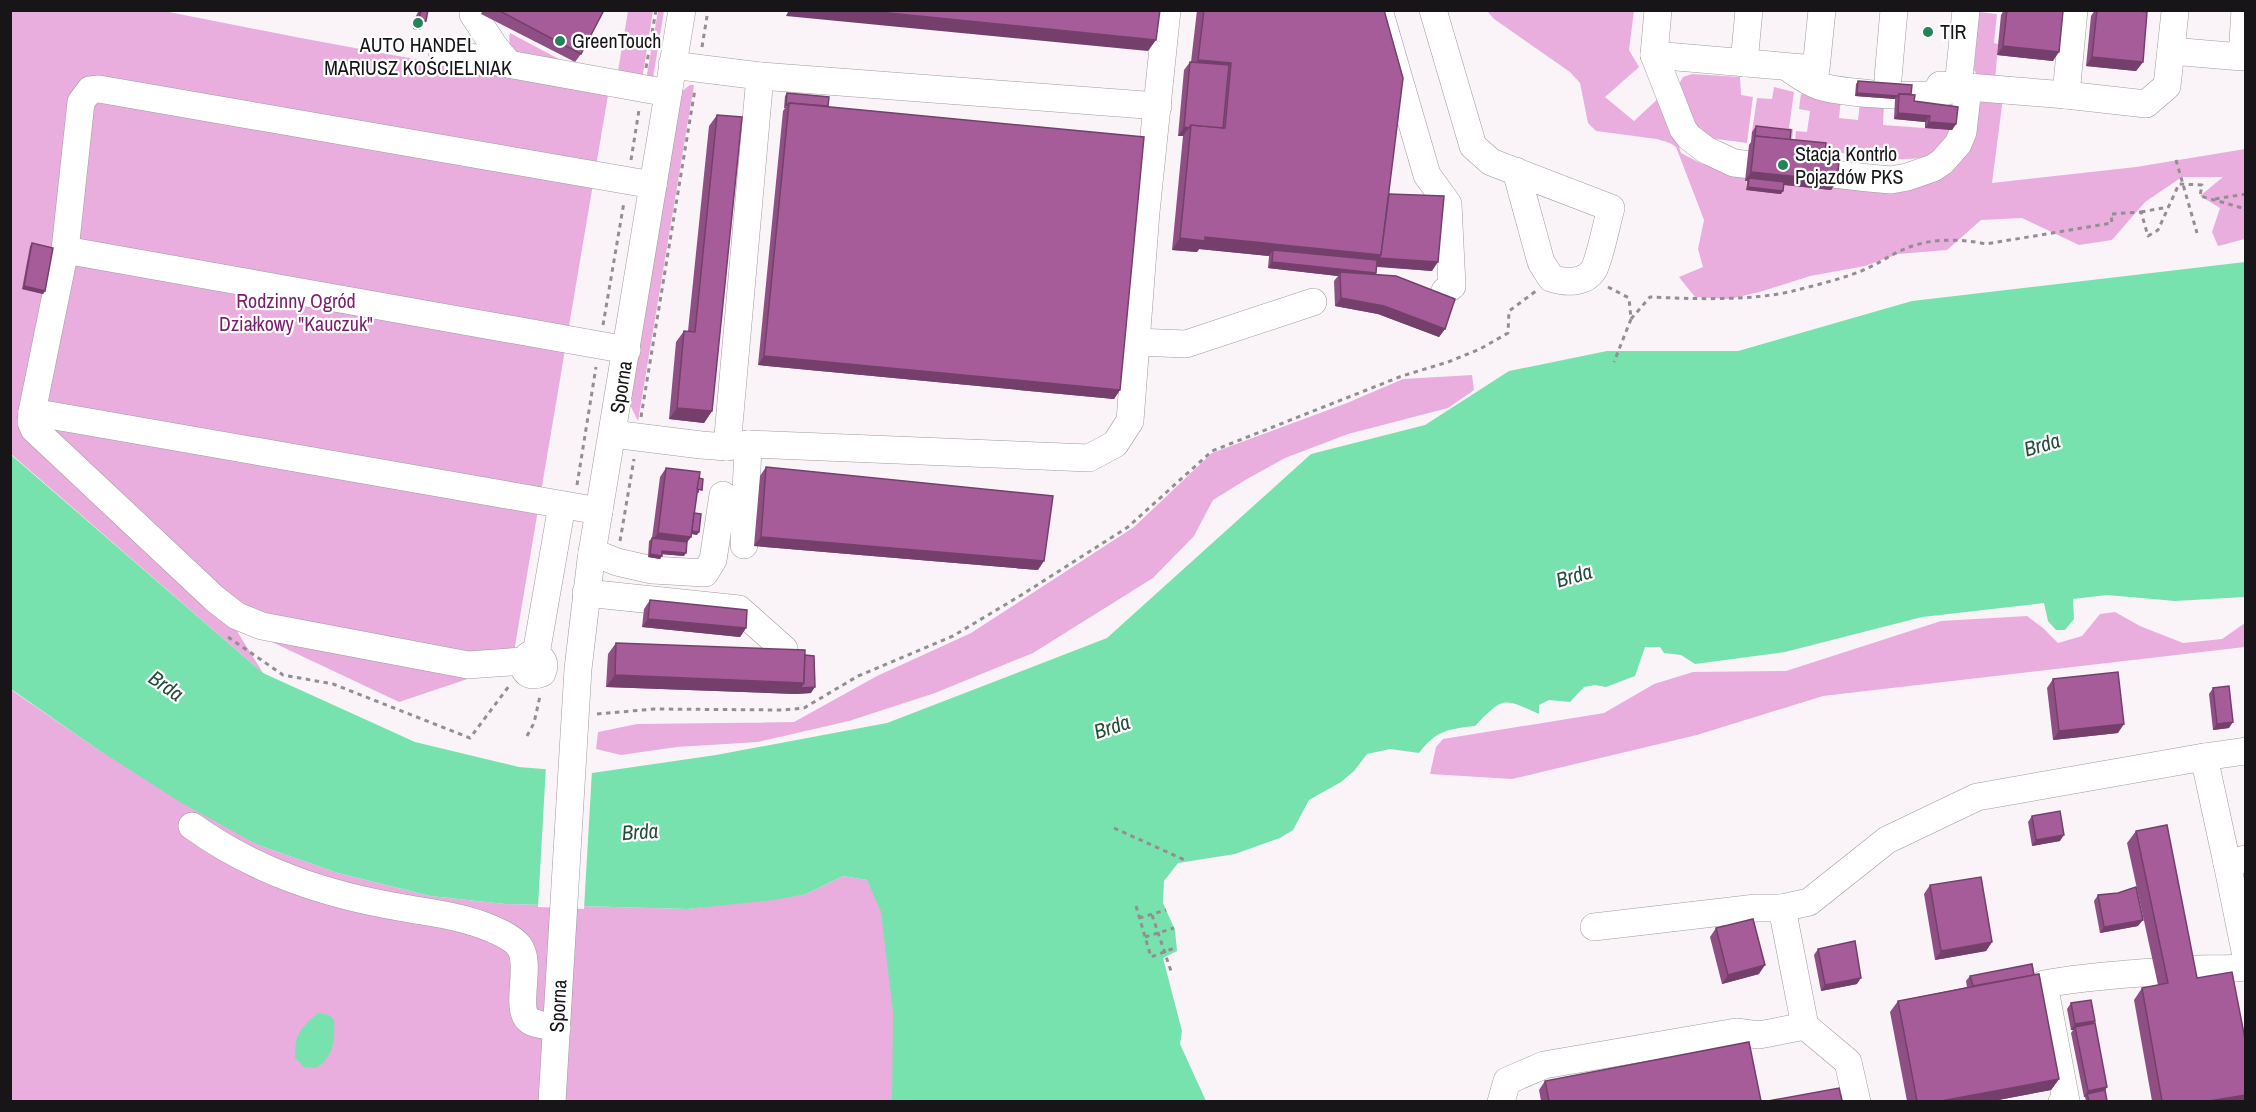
<svg xmlns="http://www.w3.org/2000/svg" width="2256" height="1112" font-family="'Archivo Narrow',sans-serif">
<rect width="100%" height="100%" fill="#faf4f8"/>
<g fill="#eaaede">
<path d="M11,11h153l137,27 307,57 -96,569 -113,38 -167,-79 31,50 -252,-219z"/>
<path d="M628,11h25l-11,69 -24,-9z"/>
<path d="M658,11h6l-11,67 -7,2z"/>
<path d="M1487,11h147l-5,39 10,17 -34,30 29,24 28,-26 19,58 21,11 44,6v20l35,4 1,-9 50,-6 73,7 74,-82 6,-4 18,-2 -11,85 144,-16 109,-18v90l-27,7 -6,-14 8,-24 -20,-12 23,-19h-41l-37,25 -33,38 -33,5 -57,-27 -41,2 -34,30 -49,4 -33,12 -55,10 -47,15 -33,8 -35,-2 -16,-20 24,-10 -5,-18 6,-29 -28,-73 -6,-4 -13,-4 -61,-8 -8,-8 -8,-40 -10,-11 -76,-53z"/>
<path d="M1979,12l18,2 -3,29 4,1 -3,38 -16,-4 -5,-8z"/>
<path d="M510,33l60,32c-12,-3 -43,-6 -52,-11 -8,-4 -10,-14 -8,-21z"/>
<path d="M1692,74l48,3 1,18 12,2 -6,46 -38,-5 -13,-9 -17,-45 4,-7z"/>
<path d="M690,85h4l-56,336 -9,-18 48,-304 5,-8z"/>
<path d="M1774,87l20,5 -5,36 4,1 -1,13h3l1,-11 11,1 3,-21 -11,-2 2,-15 40,5 -2,19 19,2 2,-19 24,2 -1,22 69,5 -3,-28 7,4 1,19c-6,8 -14,23 -23,28 -33,19 -145,-11 -182,-21l5,-34 15,1z"/>
<path d="M1472,375l2,15 -26,18 -100,26 -63,24 -38,21 -34,21 -19,36 -41,42 -120,75 -98,40 -86,28 -91,21 -81,5 -56,8 -25,-6 2,-17 39,-8 157,-2 83,-46 94,-43 163,-106 78,-74 135,-50 56,-24z"/>
<path d="M2115,612l25,14 43,17 39,-4 23,-16v24l-422,49 -126,39 -185,44 -82,-5 6,-27 7,-8 161,-26 50,-29 39,-12 93,-1 155,-50 86,-5 16,12 15,15 24,-7 18,-22z"/>
<path d="M10,689l84,58 164,98 80,28 92,23 75,8 182,5 119,-15 37,-18 24,4 34,-5 24,226h-914z"/>
</g>
<g fill="#78e2ae">
<path d="M2245,262v335l-70,4 -68,-6 -34,4 1,20 -9,11h-9l-8,-9 -4,-18 -122,14 -137,35 -90,12 -14,-9 -17,-2 -4,-6h-15l-10,29 -29,11 -11,-2 -11,2 -14,15 -21,-2 -10,5v9c-36,-16 -35,-18 -64,12 -28,3 -39,5 -56,27l-29,-4 -23,5 -13,17 -13,11 -32,18 -16,30 -13,8 -45,16 -57,9 -14,18 -1,22 12,27 2,21 -14,7 19,73 -2,13 26,57h-314l1,-88 -12,-101 -14,-32 -24,-4 -37,18 -32,6 -87,9 -182,-5 -75,-8 -92,-23 -80,-28 -78,-43 -86,-55 -83,-58 -1,-235 253,219 152,69 104,25 73,6 124,-18 171,-32 220,-85 204,-184 114,-29 84,-54 98,-20h131l174,-50z"/>
<path d="M318,1013l11,2 5,5c1,21 0,36 -18,48l-12,-1 -9,-9c0,-24 4,-29 23,-45z"/>
</g>
<path fill="#faf4f8" d="M546,766l46,4 -8,139 -46,-2z"/>
<g fill="none" stroke-linecap="round" stroke-linejoin="round">
<g stroke="#a09a9e" stroke-width="28">
<g id="minor">
<path d="M473,10v4l21,32 15,18"/>
<path d="M1379,10l48,165 21,29 4,82 -7,5"/>
<path d="M1433,10l40,136 18,16 120,46c-4,14 -11,50 -17,61 -9,15 -29,14 -43,9l-10,-16 -25,-91"/>
<path d="M1658,10l-4,45 150,13"/>
<path d="M2171,51l71,6 3,-47"/>
<path d="M442,52l226,41"/>
<path d="M1654,55l29,74 6,8 17,13 28,13 135,15 22,2 16,-3 26,-9 9,-6 16,-18 5,-12 5,-45c-14,0 -26,7 -41,8 -24,2 -85,-2 -108,-9 -12,-4 -22,-12 -32,-19"/>
<path d="M1744,63l5,-53"/>
<path d="M672,65l88,11 398,30"/>
<path d="M1816,69l6,-59"/>
<path d="M1888,78l6,-68"/>
<path d="M1940,85l18,2 8,-77"/>
<path d="M1968,87l98,8 8,-85"/>
<path d="M2066,95l80,9 21,-18 8,-74"/>
<path d="M65,250l16,-148 9,-12 9,-1 554,96"/>
<path d="M1135,342l51,2 127,-42"/>
<path d="M32,412l-1,10 3,7 181,170 22,17 25,10 206,39 55,-4 6,-6 7,-1c8,6 10,10 6,19 -12,5 -19,0 -19,-12"/>
<path d="M613,434l88,11 26,2 21,-3 341,14 26,-14 15,-23 16,-209 21,-202"/>
<path d="M727,447l33,-371"/>
<path d="M599,511l-567,-99 33,-162 562,100"/>
<path d="M744,545l4,-101"/>
<path d="M592,552l25,10 35,8 53,3 8,-13 10,-65"/>
<path d="M586,593l153,16 45,40"/>
<path d="M536,654l26,-149"/>
<path d="M2204,757l42,-6"/>
<path d="M192,826c64,46 135,69 212,82 34,6 65,9 97,25 6,3 14,8 18,13 14,18 -6,64 11,75 7,4 19,5 27,7"/>
<path d="M2246,859l-19,4 19,93"/>
<path d="M1594,927l162,-19h26"/>
<path d="M552,1102l26,-433 13,-110 91,-549"/>
<path d="M1501,1102l6,-21 37,-16 192,-33 23,3 46,-9"/>
<path d="M1857,1102l-9,-40 -43,-36 -23,-118 27,-6 78,-62 90,-43 227,-40 23,106"/>
<path d="M2062,1102l4,-1 -22,-117c50,-9 101,-11 151,-15 18,-1 32,1 51,-2"/>
</g>
</g>
<g stroke="#938e91" stroke-width="3" stroke-dasharray="4.5 4.5" stroke-linecap="butt">
<path d="M702,47l6,-37"/>
<path d="M646,68l10,-58"/>
<path d="M631,160l8,-50"/>
<path d="M2176,160l21,73"/>
<path d="M2215,199l31,-5"/>
<path d="M2141,212l27,-5"/>
<path d="M1608,287l21,11 2,21 -17,43"/>
<path d="M1631,319l19,-22c42,2 103,4 143,-6 23,-6 54,-13 75,-23 11,-5 21,-12 32,-17 27,-13 57,-13 86,-7l126,-21 -1,-9 30,-2 7,24 10,-6 21,-46 23,1 -2,11 46,13"/>
<path d="M603,325l21,-123"/>
<path d="M641,417l54,-328"/>
<path d="M577,485l19,-118"/>
<path d="M620,541l14,-82"/>
<path d="M228,637l55,38 50,9 137,54 39,-52"/>
<path d="M597,714l57,-5 129,1 21,-2 54,-32 95,-40 70,-42 105,-67 84,-76 190,-75 46,-14 32,-13 28,-16 1,-22 27,-20"/>
<path d="M527,736l7,-13 6,-27"/>
<path d="M1114,828l73,33"/>
<path d="M1136,906l15,51 26,-10"/>
<path d="M1152,915l19,56"/>
<path d="M1139,918l27,-8"/>
<path d="M1145,937l29,-9"/>
</g>
<use href="#minor" stroke="#fff" stroke-width="27"/>
</g>
<g fill="#8f4f84">
<path d="M419,10h9l-8,20 -7,-1 3,-13z"/>
<path d="M483,10h117l-19,44 -6,8 -94,-48z"/>
<path d="M1197,10h187l5,184 43,77 -55,-4 -2,8 70,54 -6,8 -61,-23 -43,-8 -1,-25 4,-5 -70,-8 1,-12 -70,-7 -2,3 -25,-2 11,-114h-5l6,-66 6,-8h1z"/>
<path d="M2004,10h54l-5,51 -56,-6 4,-40z"/>
<path d="M2095,10h51l-3,52 -7,9 -50,-5 5,-50z"/>
<path d="M1858,81l53,13 3,7 42,23 -4,6 -27,-2v-6l-31,-3 1,-20 -40,-3 1,-12z"/>
<path d="M787,93l41,13 292,284 -6,9 -356,-34 25,-254 2,-3h-1l1,-12z"/>
<path d="M717,115l-5,296 -8,12 -35,-4 7,-77 8,-11h4l21,-205z"/>
<path d="M1756,126l34,14 34,21 13,20 -6,9 -47,-5 -3,9 -35,-4 1,-9h-2l4,-36 2,-3 1,-10z"/>
<path d="M32,243l13,48 -2,3 -21,-5 8,-43z"/>
<path d="M766,467l272,103 -284,-24 6,-70z"/>
<path d="M666,468l33,10v15l-2,-1 -3,21 3,22 -5,-1 -1,3 -4,5 -3,14 -22,-2 -2,5 -12,-2 1,-16 3,-3 8,-61z"/>
<path d="M650,600l96,28 -6,9 -98,-10 2,-18z"/>
<path d="M616,643l189,12 6,38 -15,1 -190,-7 2,-33z"/>
<path d="M2053,679l65,54 -65,7 -6,-52z"/>
<path d="M2213,688l16,40 -16,2 -4,-36z"/>
<path d="M2032,816l28,25 -28,5 -4,-24z"/>
<path d="M2136,831l61,147 49,123h-94l-18,-101 8,-12 16,-3 -31,-142z"/>
<path d="M1930,885l62,57 -6,9 -51,9 -11,-66z"/>
<path d="M2098,895l40,31 -38,7 -6,-32z"/>
<path d="M1716,928l43,46 -37,10 -12,-47z"/>
<path d="M1818,949l39,35 -36,7 -7,-36z"/>
<path d="M1970,976l89,103 -8,11 -58,11h-86l-17,-89 8,-11 69,-14 -1,-6z"/>
<path d="M2071,1003l22,20 14,64 -2,3 2,11h-21l-1,-4h-1l-13,-64 2,-3h-2l-4,-21z"/>
<path d="M1545,1081l216,20h-220l-2,-11z"/>
</g>
<g fill="#74406b">
<path d="M789,10h70l297,30 -8,11 -362,-35z"/>
<path d="M419,20l7,1 -6,9 -7,-1z"/>
<path d="M2003,46l56,6 -6,9 -56,-6z"/>
<path d="M2092,57l51,5 -7,9 -50,-5z"/>
<path d="M1198,60l33,3 -8,11 -33,-3z"/>
<path d="M1857,93l41,3 -3,3 -40,-3z"/>
<path d="M1898,113l32,3 -5,6 -31,-3z"/>
<path d="M1929,122l27,2 -4,6 -27,-2z"/>
<path d="M1184,127l5,1 -6,8h-5z"/>
<path d="M1751,172l86,9 -6,9 -83,-9 1,-3 -2,3h-2z"/>
<path d="M1748,187l35,4 -2,3 -35,-4z"/>
<path d="M1205,237l176,18 57,7 -6,9 -59,-5 -100,-16 -4,6 -70,-7 -2,3 -25,-2 8,-12z"/>
<path d="M1272,262l104,11 -4,6 -32,-7 -2,4 -70,-8z"/>
<path d="M24,286l21,5 -2,3 -21,-5z"/>
<path d="M1341,298l43,8 61,23 -6,8 -61,-23 -43,-8z"/>
<path d="M764,356l356,34 -6,9 -356,-34z"/>
<path d="M677,408l35,3 -8,12 -35,-4z"/>
<path d="M689,530l10,2 -2,3 -10,-2z"/>
<path d="M658,533l33,4 -6,8 -33,-4z"/>
<path d="M761,537l283,24 -6,9 -284,-24z"/>
<path d="M662,551l24,2 -2,3 -24,-2z"/>
<path d="M650,554l12,2 -2,3 -12,-2z"/>
<path d="M648,619l98,9 -6,9 -98,-10z"/>
<path d="M615,675l189,8 -8,11 -190,-7z"/>
<path d="M815,687l-4,6 -15,1 4,-6z"/>
<path d="M2233,722l-4,6 -16,2 4,-6z"/>
<path d="M2124,724l-6,9 -65,7 6,-9z"/>
<path d="M2064,835l-4,6 -28,5 4,-6z"/>
<path d="M2143,920l-5,6 -38,7 4,-6z"/>
<path d="M1992,942l-6,9 -51,9 6,-9z"/>
<path d="M1765,965l-6,9 -37,10 6,-9z"/>
<path d="M1861,978l-4,6 -36,7 4,-6z"/>
<path d="M2095,1021l-4,6h-16l-2,3h-2l4,-6z"/>
<path d="M2059,1079l-8,11 -58,11h-52z"/>
<path d="M2107,1087l-4,6 -16,1 -2,3h-1l4,-6z"/>
<path d="M2246,1095v6h-37z"/>
</g>
<g fill="#a65c99" stroke="#74406b" stroke-width="1.5">
<path d="M421,10h7l-2,11 -7,-1z"/>
<path d="M498,10h102l3,2 -22,42z"/>
<path d="M859,10h301l-4,30z"/>
<path d="M1204,10h180l19,68 -22,177 -176,-18v4l-25,-3 11,-113 34,3 6,-65 -33,-3z"/>
<path d="M2007,10l56,1 -4,41 -56,-6z"/>
<path d="M2097,10h35l15,2 -4,50 -51,-5z"/>
<path d="M1190,62l39,3 -6,63 -32,-3 -2,3 -5,-1z"/>
<path d="M1858,81l54,4 -1,9h-12l-1,2 -41,-3z"/>
<path d="M787,93l42,4 -1,9 -39,-3 -2,2h-1z"/>
<path d="M1899,94l16,1 -1,6 44,6 -2,17 -27,-2 1,-6 -32,-3z"/>
<path d="M789,103l355,34 -24,253 -356,-34z"/>
<path d="M717,115l25,2 -30,294 -35,-3 7,-77 11,1z"/>
<path d="M1756,126l35,4 -1,10 -35,-4z"/>
<path d="M1755,136l71,7 -2,18 15,1 -2,19 -86,-9z"/>
<path d="M1749,178l35,4 -1,9 -35,-4z"/>
<path d="M1389,194l55,2 -6,66 -59,-4 2,-3z"/>
<path d="M32,243l21,5 -8,43 -21,-5z"/>
<path d="M1273,250l104,10 -1,13 -104,-11z"/>
<path d="M1340,272l56,4 59,23 -10,30 -61,-23 -43,-8z"/>
<path d="M766,467l287,29 -9,65 -283,-24z"/>
<path d="M666,468l34,4 -9,65 -33,-4z"/>
<path d="M699,478l4,1 -1,11 -5,-1z"/>
<path d="M694,513l7,1 -2,18 -7,-1z"/>
<path d="M652,538l35,4 -1,11 -24,-2v5l-12,-2z"/>
<path d="M650,600l97,10 -1,18 -98,-9z"/>
<path d="M616,643l189,7 -1,33 -189,-8z"/>
<path d="M805,655l9,1 1,31 -15,1 4,-5z"/>
<path d="M2118,672l6,52 -65,7 -6,-52z"/>
<path d="M2229,686l4,36 -16,2 -4,-36z"/>
<path d="M2060,811l4,24 -28,5 -4,-24z"/>
<path d="M2167,825l30,153 35,-6 14,72v51l-37,6h-47l-20,-113 26,-5 -32,-152z"/>
<path d="M1981,877l11,65 -51,9 -11,-66z"/>
<path d="M2136,887l7,33 -39,7 -6,-32 20,-2z"/>
<path d="M1753,919l12,46 -37,10 -12,-47z"/>
<path d="M1855,941l6,37 -36,7 -7,-36z"/>
<path d="M2032,964l2,11 -61,11 -3,-10z"/>
<path d="M2039,974l20,105 -118,22h-24l-19,-100z"/>
<path d="M2091,1000l4,21 -20,3 -4,-21z"/>
<path d="M2095,1023l12,64 -19,4 -13,-64z"/>
<path d="M1749,1042l12,59h-212l-4,-20z"/>
<path d="M1839,1088l3,13h-74z"/>
<path d="M2105,1090l2,11h-18l-2,-7z"/>
</g>
<g fill="#24835b" stroke="#fff" stroke-width="2">
<circle cx="418" cy="23" r="6"/>
<circle cx="1928" cy="32" r="6"/>
<circle cx="560" cy="41" r="6"/>
<circle cx="1783" cy="165" r="6"/>
</g>
<g text-anchor="middle" stroke-width="4.5" stroke-linejoin="round" paint-order="stroke">
<g font-size="20" fill="#171517" stroke="#fff" text-anchor="start">
<text x="1940" y="39">TIR</text>
<text x="572" y="48">GreenTouch</text>
<text x="418" y="52" text-anchor="middle">AUTO HANDEL<tspan x="418" dy="23">MARIUSZ KOŚCIELNIAK</tspan></text>
<text x="1795" y="161">Stacja Kontrlo<tspan x="1795" dy="23">Pojazdów PKS</tspan></text>
</g>
<g font-size="20" fill="#7a1e6e" stroke="#fff">
<text x="296" y="308">Rodzinny Ogród<tspan x="296" dy="23">Działkowy "Kauczuk"</tspan></text>
</g>
<g font-size="20" fill="#171517" stroke="#fff">
<text transform="translate(621 387) rotate(-81)" y="7">Sporna</text>
<text transform="translate(558 1006) rotate(-87)" y="7">Sporna</text>
</g>
<g font-size="21" font-style="italic" fill="#234f3a" stroke="#fff">
<text transform="translate(2042 445) rotate(-16)" y="7">Brda</text>
<text transform="translate(1574 576) rotate(-16)" y="7">Brda</text>
<text transform="translate(166 686) rotate(35)" y="7">Brda</text>
<text transform="translate(1112 727) rotate(-18)" y="7">Brda</text>
<text transform="translate(640 832) rotate(-4)" y="7">Brda</text>
</g>
</g>
<rect width="2256" height="1112" fill="none" stroke="#171517" stroke-width="24"/>
</svg>
